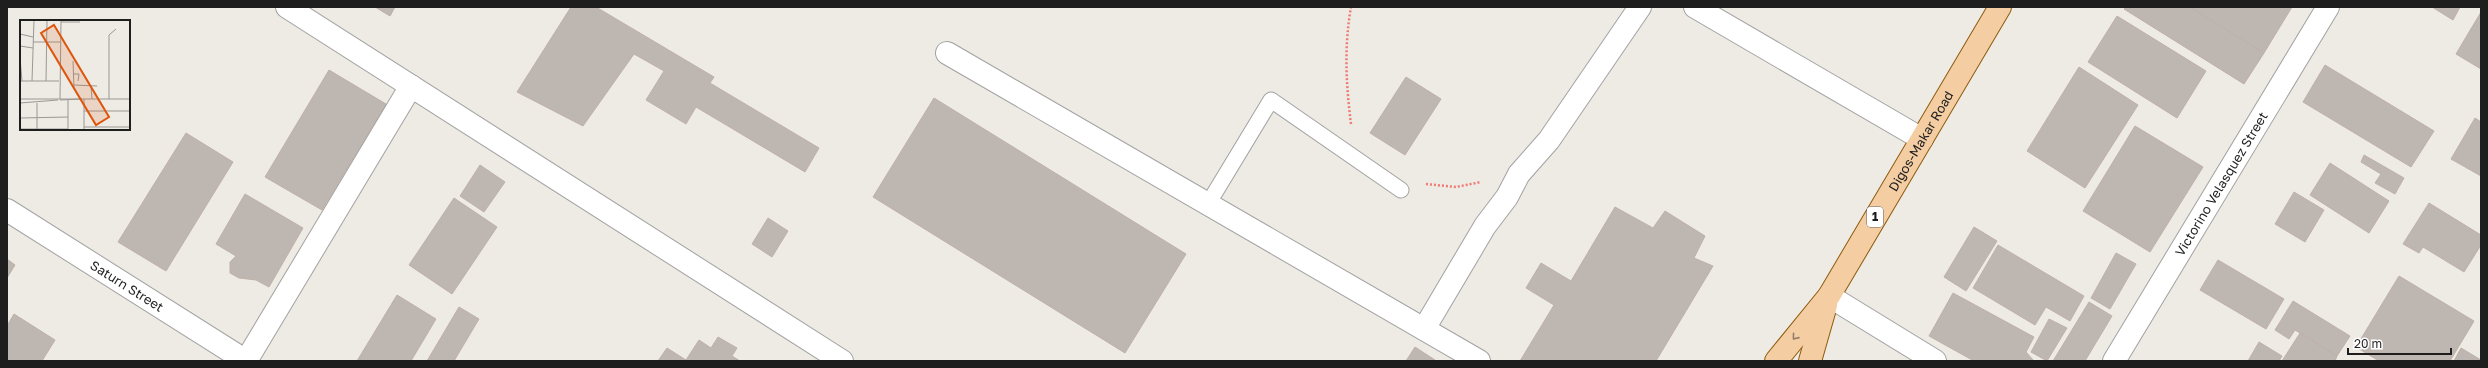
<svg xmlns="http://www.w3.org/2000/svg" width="2488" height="368" font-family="'Golos Text',sans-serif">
<rect width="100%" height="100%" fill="#eeeae4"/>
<g fill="#beb6b1" stroke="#bfb1a8">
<path d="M375,7h20l-5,9z"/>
<path d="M571,7h25l118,70 -4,6 109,65 -14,24 -109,-65 -10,17 -40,-24 18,-29 -30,-17 -51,72 -66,-34z"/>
<path d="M2126,7h64l74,46 -20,31 -120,-75z"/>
<path d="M2190,7h102l-28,46z"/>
<path d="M2432,7h28l-7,13z"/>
<path d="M2481,12v57l-25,-15z"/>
<path d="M2117,16l89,55 -29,47 -89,-56z"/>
<path d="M2325,65l109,66 -23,36 -108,-65z"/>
<path d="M2079,67l59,38 -53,83 -58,-37z"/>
<path d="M329,70l57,34 -64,106 -57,-33z"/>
<path d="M1406,77l35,22 -36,56 -35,-22z"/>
<path d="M934,98l252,156 -61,99 -252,-156z"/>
<path d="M2475,118l6,4v54l-30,-17z"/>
<path d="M2135,126l68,41 -53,85 -67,-41z"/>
<path d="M186,133l47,29 -67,109 -48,-29z"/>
<path d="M2364,155l40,23 -9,16 -20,-11 6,-9 -20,-12z"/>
<path d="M2330,163l59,38 -20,32 -59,-38z"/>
<path d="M480,165l25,17 -21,30 -24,-16z"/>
<path d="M2294,192l30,18 -19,32 -30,-18z"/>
<path d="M245,194l58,34 -34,59 -13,-7 -17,-2 -9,-5v-11l6,-6 -20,-12z"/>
<path d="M454,198l43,29 -45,67 -43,-29z"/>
<path d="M2429,203l52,32v10l-17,27 -41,-25 -4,6 -16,-9z"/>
<path d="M1615,207l38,21 12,-17 40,25 -11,22 19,8 -57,95h-136l34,-56 -28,-17 15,-25 30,18z"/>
<path d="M768,218l20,13 -16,26 -20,-13z"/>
<path d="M1974,227l23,14 -31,50 -22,-14z"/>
<path d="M1998,245l86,51 -14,25 -24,-14 -11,18 -62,-37z"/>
<path d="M2116,253l20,11 -26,45 -19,-11z"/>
<path d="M7,259l8,6 -8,13z"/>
<path d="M2218,260l66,39 -18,30 -66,-39z"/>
<path d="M2399,276l75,45 -24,40h-71l-23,-14z"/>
<path d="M1953,293l81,44 -8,15 8,9h-60l-45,-25z"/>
<path d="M397,295l39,24 -25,42h-54z"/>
<path d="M2293,301l57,35 -13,20 -42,-26 -6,9 -14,-9z"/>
<path d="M2089,302l23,14 -27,45h-32z"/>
<path d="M459,307l20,12 -25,42h-27z"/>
<path d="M14,314l41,26 -13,21h-35v-35z"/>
<path d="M2049,319l18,9 -20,33 -16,-9z"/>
<path d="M2300,333l37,23 -2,5h-53z"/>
<path d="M718,337l19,11 -5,8 8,5h-82l9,-13 19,12 13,-20 12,8z"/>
<path d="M2259,342l23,14 -3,5h-31z"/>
<path d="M1415,347l20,13v1h-29z"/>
<path d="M2461,348l20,12v1h-27z"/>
</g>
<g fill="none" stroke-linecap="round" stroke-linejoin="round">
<g stroke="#a2a2a2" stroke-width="17">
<path id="lane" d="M1208,204l63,-104 130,90"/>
</g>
<g stroke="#a2a2a2" stroke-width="24">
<g id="street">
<path d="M287,7l555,354"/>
<path d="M1695,7l227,132"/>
<path d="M947,53l532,308"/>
<path id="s1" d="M7,210l239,151"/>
<path d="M1829,296l106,65"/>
<path d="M1424,329l61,-103 22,-29 12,-23 30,-34 91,-133"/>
<path d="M246,361l165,-275"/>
<path id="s2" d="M2114,361l214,-354"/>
</g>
</g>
<g stroke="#8c5b0b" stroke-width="24">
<g id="primary">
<path id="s3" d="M1776,361l53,-65 171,-289"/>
<path d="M1810,361l16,-56"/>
</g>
</g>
<g stroke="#ef7b74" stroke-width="2.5" stroke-dasharray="2 2" stroke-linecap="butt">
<path d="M1351,124c-5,-39 -7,-78 0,-117"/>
<path d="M1426,184l30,3 25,-5"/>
</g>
<use href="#lane" stroke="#fff" stroke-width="15"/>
<use href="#street" stroke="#fff" stroke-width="22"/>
<use href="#primary" stroke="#f5cda3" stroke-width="22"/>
</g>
<defs><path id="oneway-chevron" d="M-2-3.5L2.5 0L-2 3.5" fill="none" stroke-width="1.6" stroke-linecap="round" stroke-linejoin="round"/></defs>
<use stroke="#947e67" href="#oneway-chevron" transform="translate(1795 337) rotate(129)"/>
<g text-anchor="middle" stroke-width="3" stroke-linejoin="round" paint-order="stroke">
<rect fill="#fff" stroke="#626262" stroke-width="1" x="1867" y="207" width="16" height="20" rx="3"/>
<g font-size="12" font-weight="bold" fill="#1e1e1e">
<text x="1875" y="221">1</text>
</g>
<g font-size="13" fill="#1e1e1e" stroke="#fff">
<text dy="5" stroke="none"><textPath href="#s3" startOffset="264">Digos-Makar Road</textPath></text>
<text dy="5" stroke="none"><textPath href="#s2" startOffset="207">Victorino Velasquez Street</textPath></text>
<text dy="5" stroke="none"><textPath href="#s1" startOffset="142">Saturn Street</textPath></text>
</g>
</g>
<g transform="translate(20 20)">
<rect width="110" height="110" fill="#eeeae4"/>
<path fill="none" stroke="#9b9895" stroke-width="1" d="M41,2h19M0,14l13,3M13,22h27M0,26l13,2M0,38l2,23M53,41l1,28M53,54h6l-1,7M0,61h39M12,61l2,-61M26,61l1,-61M54,65l23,1M71,66l1,13M0,79h110M40,79l1,-79M89,79v-64l7,-6M40,80l22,-1M48,80v29M0,83l38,-3M64,91h46M0,98l48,-1M64,107h46M0,109h48M17,109v-26M64,110v-31"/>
<path fill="#de560d" fill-opacity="0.15" stroke="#de560d" stroke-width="2" d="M34,5l55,92 -13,8 -55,-92z"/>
<rect width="110" height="110" fill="none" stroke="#1e1e1e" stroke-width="2"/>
</g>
<rect width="2488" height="368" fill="none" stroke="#1e1e1e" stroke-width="16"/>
<path d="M2348 348v6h103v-6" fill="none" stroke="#1e1e1e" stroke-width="2"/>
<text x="2354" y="348" font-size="12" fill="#1e1e1e" stroke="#ffffff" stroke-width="3" paint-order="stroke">20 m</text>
</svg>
